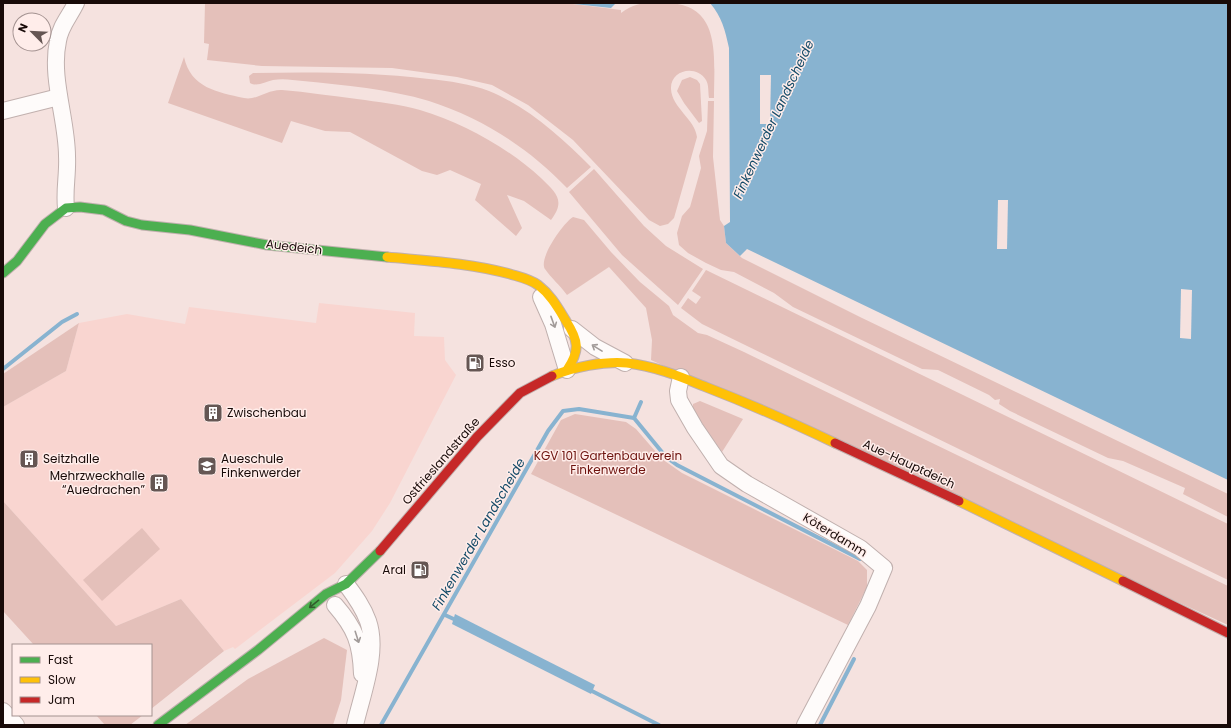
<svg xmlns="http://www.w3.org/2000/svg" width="1231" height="728" font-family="Poppins,sans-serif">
<rect width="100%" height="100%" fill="#f5e2df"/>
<path fill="#f9d5d0" d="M319,303l96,10 -1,23 30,1 1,23 11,15 -66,128 -18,28 -37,42 -100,76 -2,-2 -9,4 -43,-52 -65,27 -113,-125v-94l63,-36 13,-48 48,-9 58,10 4,-17 127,16z"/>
<g fill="#e4c0ba">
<path d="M205,3h360l56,7v3c16,-12 25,-10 44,-10 57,0 49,53 49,95h-5c-1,-6 0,-13 -3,-18 -10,-16 -36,-10 -35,9 1,19 24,30 26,48l-23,81 -6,6 -8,2 -11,-6 -76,-80 -45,-35 -36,-20 -35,-8 -65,-9 -130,-2 -55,-6 2,-16 -5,-1z"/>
<path d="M184,57c7,31 33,35 60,41 12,3 24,-9 38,-8 25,2 50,6 75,9 21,3 43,5 63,11 43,13 87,37 121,68 15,15 25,22 10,42l-27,-19 -17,-6 15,33 -6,8 -41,-36 6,-16 -31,-14 -13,5 -15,-4 -72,-39 -25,-1 -34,-10 -9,22 -114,-40z"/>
<path d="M253,73c59,-1 118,-1 176,6 20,2 42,5 60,12 39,16 72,46 102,76l-24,21c-38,-40 -85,-70 -138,-87 -40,-12 -85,-16 -126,-20 -10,-1 -20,-3 -30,-1 -8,2 -16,7 -23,3l-1,-7z"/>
<path d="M690,77l7,3 3,4 2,37 -3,2 -15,-20 -7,-12 5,-11z"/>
<path d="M708,101h6l-1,56 7,63 4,6 2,17 16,15 118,59 368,177v23l-45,-23 2,-6 -62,-27 -15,-3 -98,-47 -11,-7 1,-5 -5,1 -6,-5 -51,-25 -16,-1 -129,-62 -19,-14 -40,-21 -13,-2 -15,-7 -18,-10 -9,-8 -2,-12 5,-17 8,-9 11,-39 -2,-12 8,-25z"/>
<path d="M594,169l50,57 22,20 37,23 -25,36 -56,-50 -53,-63z"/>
<path d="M573,217l11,3 27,32 29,30 29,24 4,9 25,18 9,2 37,17 484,234v39l-577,-265 1,-20 -6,-32 -37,-41 -42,28c-7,-10 -16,-17 -22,-26 -7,-10 18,-46 28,-52z"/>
<path d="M706,270l522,254v56l-526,-256 -21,-16 7,-10 8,6 5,-7 -9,-6z"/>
<path d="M79,323l-13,48 -63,36v-33z"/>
<path d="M700,401l43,18 -21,33 -29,-41v-7z"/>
<path d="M575,414l51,8 10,7 26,30 20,14 176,88 9,9v17l-19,38 -317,-151 30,-54z"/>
<path d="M3,501l113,125 65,-27 43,52 -73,58v-64h-117l-31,-34z"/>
<path d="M142,528l18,21 -58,52 -19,-21z"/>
<path d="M324,638l23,12 -6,50 -8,25h-148l63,-46z"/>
<path d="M96,715h47l-13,10h-25z"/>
</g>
<g fill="#88b3d0">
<path d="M565,3h51l-5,5z"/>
<path d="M710,3h518v477l-481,-231 -7,7 -14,-13 -2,-17 6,-4 -1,-174c-4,-18 -7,-31 -19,-45z"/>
<path d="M455,614l140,71 -4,9 -139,-70z"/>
</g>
<g fill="#f5e2df">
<path d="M760,75h11l-1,49h-10z"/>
<path d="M998,200h10l-1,49h-10z"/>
<path d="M1181,289l11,1 -1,49 -11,-1z"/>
</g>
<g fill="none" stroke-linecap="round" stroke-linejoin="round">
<g stroke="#88b3d0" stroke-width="4">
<path d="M3,369l59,-47 15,-8"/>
<path d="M634,418l32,39 11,8 183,94"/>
<path d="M445,615l13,6"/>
<path d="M588,689l71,36"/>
<path d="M381,725l167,-294 15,-20 16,-2 55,9 7,-16"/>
<path d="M820,725l34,-66"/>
</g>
<g stroke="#c0b0ae" stroke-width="18">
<g id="street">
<path d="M3,111l56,-14"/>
<path d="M66,208c-2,-18 2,-34 1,-52 0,-36 -17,-79 -9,-115 2,-15 12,-25 18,-38"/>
<path d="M541,297l12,27 14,46"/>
<path d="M572,329l23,18 30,16"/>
<path d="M681,377l-3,14 1,9 16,28 26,38 26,18 113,64 24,20 -16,38 -63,119"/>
<path d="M346,584c9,12 17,23 22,37 11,31 -6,73 -13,104"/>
<path d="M335,605c20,23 26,38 27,69"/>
<path d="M3,711l13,14"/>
</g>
</g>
<g stroke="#c0b0ae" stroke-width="11">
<g id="fast">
<path d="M3,273l14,-12 28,-37 21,-16 14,-1 24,3 22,11 16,4 48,5 77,15 120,12"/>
<path d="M158,725l100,-75 68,-56 20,-10 34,-33"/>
</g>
</g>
<g stroke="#c0b0ae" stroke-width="11">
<g id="slow">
<path d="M387,257c42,4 83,6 123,17 10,3 20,5 28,11 13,10 20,23 28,36 13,20 14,29 1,49"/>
<path d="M552,376c22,-9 51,-15 75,-13 28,3 54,14 79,24 44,17 87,36 129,56"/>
<path d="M959,501l164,80"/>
</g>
</g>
<g stroke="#c0b0ae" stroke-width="11">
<g id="jam">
<path d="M835,443l124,58"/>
<path d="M380,551l97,-114 43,-44 32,-17"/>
<path d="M1123,581l105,52"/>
</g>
</g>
<use href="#street" stroke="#fefbfa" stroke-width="16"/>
<use href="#fast" stroke="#4caf50" stroke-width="9"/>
<use href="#slow" stroke="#ffc107" stroke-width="9"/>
<use href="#jam" stroke="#c62828" stroke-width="9"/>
</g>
<defs><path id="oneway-shaft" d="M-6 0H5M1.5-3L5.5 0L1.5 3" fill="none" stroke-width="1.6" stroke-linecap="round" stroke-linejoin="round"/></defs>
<g stroke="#a29b99">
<use href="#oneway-shaft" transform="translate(553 322) rotate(70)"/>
<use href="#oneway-shaft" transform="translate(597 348) rotate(-148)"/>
<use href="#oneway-shaft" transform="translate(357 637) rotate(72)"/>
</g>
<use stroke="#325c2c" href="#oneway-shaft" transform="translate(314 604) rotate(141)"/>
<defs>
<g id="fuel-square" transform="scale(1)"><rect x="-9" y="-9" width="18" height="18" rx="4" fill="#655653" stroke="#ffedea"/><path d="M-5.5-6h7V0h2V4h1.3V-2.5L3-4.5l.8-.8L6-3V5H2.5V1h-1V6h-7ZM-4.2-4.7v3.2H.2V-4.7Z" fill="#fff"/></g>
<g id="building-square" transform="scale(1)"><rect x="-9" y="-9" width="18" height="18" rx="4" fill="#655653" stroke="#ffedea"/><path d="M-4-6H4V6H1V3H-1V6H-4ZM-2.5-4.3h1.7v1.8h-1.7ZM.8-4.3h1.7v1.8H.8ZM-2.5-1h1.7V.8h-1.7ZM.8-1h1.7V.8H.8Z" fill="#fff"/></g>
<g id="school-square" transform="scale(1)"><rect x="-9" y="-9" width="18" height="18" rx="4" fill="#655653" stroke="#ffedea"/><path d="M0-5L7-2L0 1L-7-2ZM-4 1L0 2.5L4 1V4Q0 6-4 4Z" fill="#fff"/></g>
</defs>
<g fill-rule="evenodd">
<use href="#fuel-square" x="475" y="363"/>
<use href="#building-square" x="213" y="413"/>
<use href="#building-square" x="29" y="459"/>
<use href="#school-square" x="207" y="466"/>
<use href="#building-square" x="159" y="483"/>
<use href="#fuel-square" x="420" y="570"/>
</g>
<g text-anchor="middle" stroke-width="3" stroke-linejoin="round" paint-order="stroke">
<g font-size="12" fill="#180a08" stroke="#ffedea">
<text transform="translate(294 247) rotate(7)" y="4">Auedeich</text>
<text transform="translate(441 461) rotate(-49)" y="4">Ostfrieslandstraße</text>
<text transform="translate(909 464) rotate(25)" y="4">Aue-Hauptdeich</text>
<text transform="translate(835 535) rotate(31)" y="4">Köterdamm</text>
</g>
<g font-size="12" fill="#180a08" stroke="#ffedea" text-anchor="start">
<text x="489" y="367">Esso</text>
<text x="227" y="417">Zwischenbau</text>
<text x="43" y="463">Seitzhalle</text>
<text x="221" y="463">Aueschule<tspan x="221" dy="14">Finkenwerder</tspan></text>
<text x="145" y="480" text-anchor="end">Mehrzweckhalle<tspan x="145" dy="14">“Auedrachen”</tspan></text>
<text x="406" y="574" text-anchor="end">Aral</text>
</g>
<g font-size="12" fill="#6e130e" stroke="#ffedea">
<text x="608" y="460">KGV 101 Gartenbauverein<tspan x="608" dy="14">Finkenwerde</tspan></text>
</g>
<g font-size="13" font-style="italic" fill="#124967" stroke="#ffedea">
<text transform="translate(773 119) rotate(-65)" y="5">Finkenwerder Landscheide</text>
<text transform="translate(478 534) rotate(-60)" y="5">Finkenwerder Landscheide</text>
</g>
</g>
<rect width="1231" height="728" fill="none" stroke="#180a08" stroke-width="8"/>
<rect x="12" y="644" width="140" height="72" fill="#ffedea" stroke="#a39290"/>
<rect x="20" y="657" width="20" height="6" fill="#4caf50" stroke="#a39290"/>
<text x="48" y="664" font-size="12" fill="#180a08">Fast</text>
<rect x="20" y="677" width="20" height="6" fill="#ffc107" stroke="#a39290"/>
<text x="48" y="684" font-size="12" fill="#180a08">Slow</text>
<rect x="20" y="697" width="20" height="6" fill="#c62828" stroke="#a39290"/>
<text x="48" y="704" font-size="12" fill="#180a08">Jam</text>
<g transform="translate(32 32) rotate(294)"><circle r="19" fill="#ffedea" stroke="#a39290"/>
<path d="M0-3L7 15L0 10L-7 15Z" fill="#655653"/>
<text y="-6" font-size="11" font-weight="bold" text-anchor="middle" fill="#180a08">N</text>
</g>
</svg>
